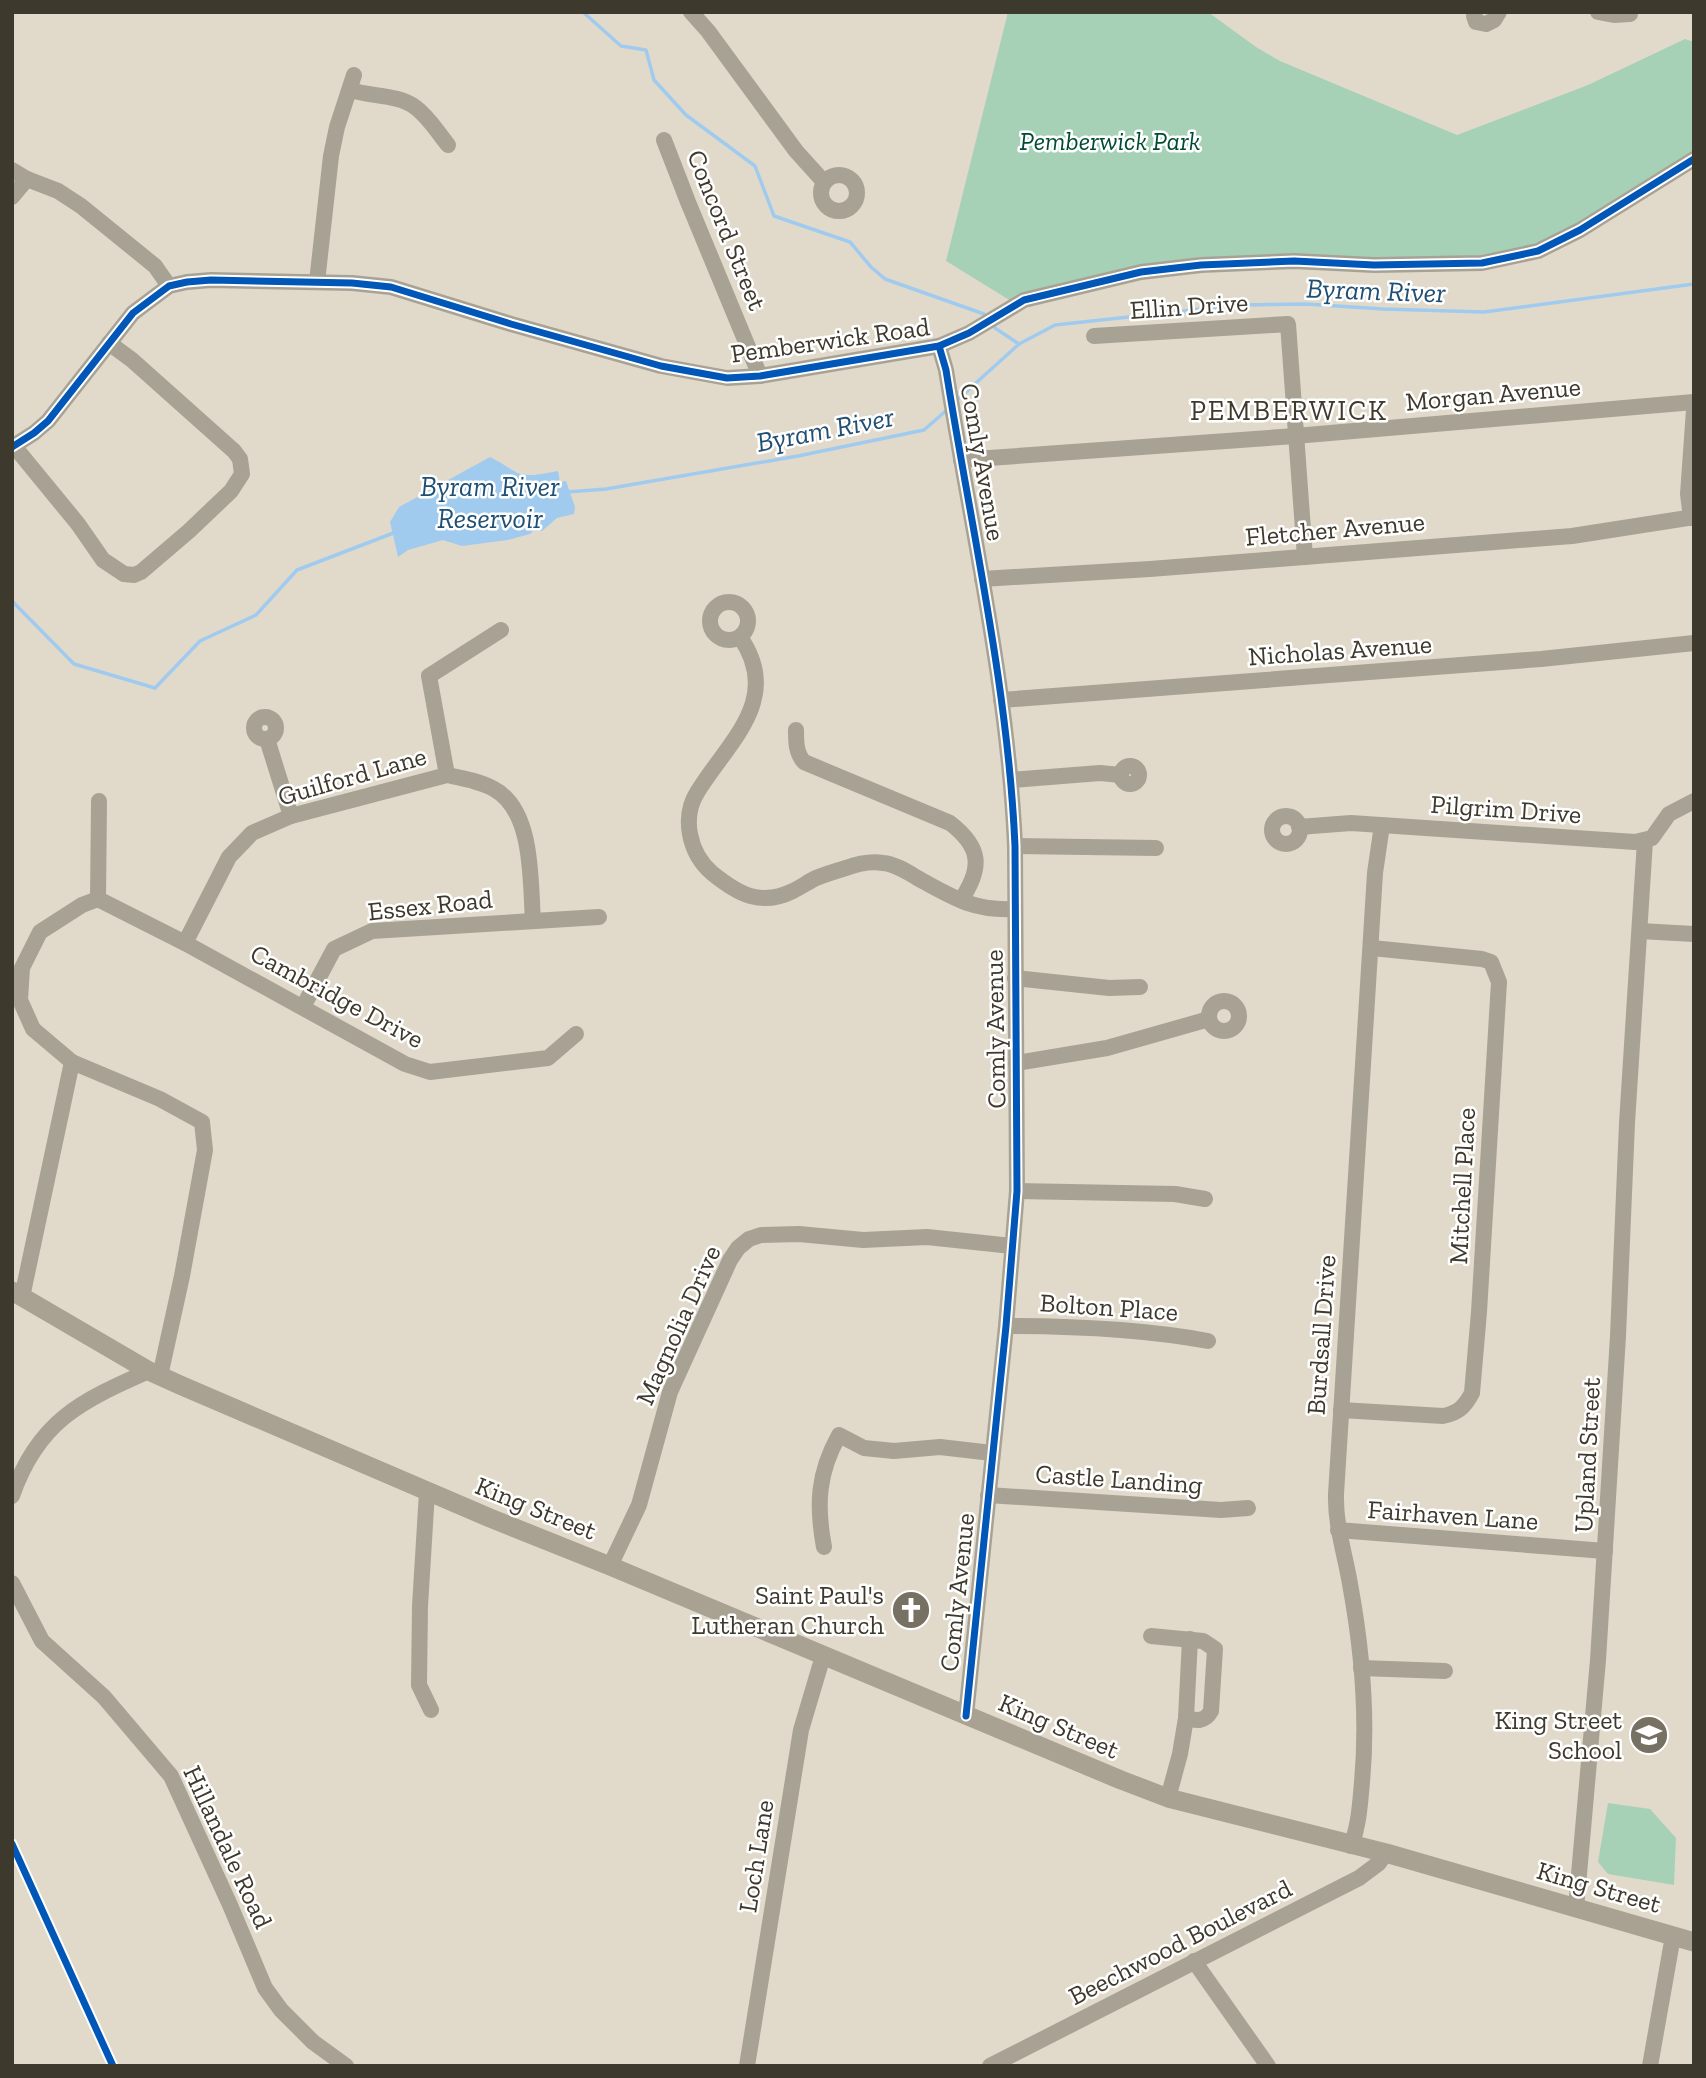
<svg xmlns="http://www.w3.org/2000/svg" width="1706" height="2078" font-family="'Zilla Slab',serif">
<rect width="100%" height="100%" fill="#e1dacb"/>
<g fill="#a6d1b6">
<path d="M1008,12h200l48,35 24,14 177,74 131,-50 97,-46 9,3v109l-133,82 -42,17 -58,8 -184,-2 -266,45 -65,-40z"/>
<path d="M1608,1803l42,6 26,29 -2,47 -66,-11 -10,-12z"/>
</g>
<path fill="#a0cbee" d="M490,457c9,4 15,9 24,14 12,8 31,2 44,0l2,11 6,-1 9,26 -1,7 -17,4 -15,13h-9l-3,3 -22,6 -46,6 -19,-6 -35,10 -10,7 -8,-35 9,-15z"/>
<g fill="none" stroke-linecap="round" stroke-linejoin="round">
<g stroke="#a0cbee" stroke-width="3.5">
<path d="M583,12l38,34 25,4 8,30 32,35 69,51 19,50 76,26 21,25 14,12 99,35"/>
<path d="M995,328l24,16"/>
<path d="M956,401l63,-57 36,-19 184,-20 67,-1 77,5 101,3 210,-28"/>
<path d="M567,492l39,-3 192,-33 126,-26 24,-21"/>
<path d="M12,601l62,63 81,24 45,-47 56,-26 41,-45 99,-38"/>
</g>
<g stroke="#a8a295" stroke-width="16">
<path d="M691,12l17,19 88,120 28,31"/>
<path d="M1475,12l-1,4 2,6 10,2 8,-4 5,-8"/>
<path d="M1598,12l16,3 16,-1"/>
<path d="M351,90c20,7 46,4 64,17 14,10 23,26 33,38"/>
<path d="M664,140l24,62 72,174"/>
<path d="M12,170l15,9 31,12 23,15 74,60 14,20"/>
<circle cx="839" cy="193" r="18"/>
<path d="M12,197l15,-18"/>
<path d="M317,282l14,-126 6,-29 17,-52"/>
<path d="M1094,336l194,-12 17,233"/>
<path d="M939,346l7,24c25,158 62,316 69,476l2,345 -11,135 -40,390"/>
<path d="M14,446l64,78 25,36 21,14 10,1 7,-3 48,-41 42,-40 11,-17 -2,-15 -6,-8 -102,-91 -23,-17"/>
<path d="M12,447l22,-14 14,-12 85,-108 36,-27 18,-4 24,-2 141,3 39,4 120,37 150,42 66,12 33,-2 179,-30 30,-13 55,-33 117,-28 60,-7 93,-4 80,4 108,-2 56,-12 42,-21 114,-71"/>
<path d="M961,460l334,-24 399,-34"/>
<path d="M1691,518l-3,-24 6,-84"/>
<path d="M982,579l168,-10 422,-33 122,-19"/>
<circle cx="729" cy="621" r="19"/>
<path d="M740,637c43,62 -11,104 -42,154 -17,26 -9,62 14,82 26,21 48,34 81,18 8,-4 15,-9 23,-13 10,-4 20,-7 30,-10 11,-4 25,-7 37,-5 13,1 26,10 38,17 34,19 54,31 94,29"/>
<path d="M1001,700l540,-41 153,-16"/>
<circle cx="265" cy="728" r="11"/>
<path d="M796,730c0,12 0,23 8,32l146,61c31,24 33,44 11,77"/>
<path d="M267,739l24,77"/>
<circle cx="1130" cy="775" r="9"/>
<path d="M447,775l-18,-99 72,-46"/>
<path d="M1011,780l89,-7 21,2"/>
<circle cx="1286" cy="830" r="14"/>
<path d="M1299,827l52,-4 284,19 17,-4 17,-24 25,-13"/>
<path d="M1015,846l141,2"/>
<path d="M98,899l1,-98"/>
<path d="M1640,931l54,3"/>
<path d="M185,943l44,-86 23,-24 39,-17 156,-41c15,3 33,6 47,14 40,22 36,92 39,131"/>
<path d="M1015,978l94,10 31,-1"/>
<circle cx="1224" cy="1016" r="15"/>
<path d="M303,1007l31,-58 38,-18 227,-14"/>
<path d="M72,1062l88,37 42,23 3,28 -23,126 -22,100"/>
<path d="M1016,1063l91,-15 102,-29"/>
<path d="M1017,1191l158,3 30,5"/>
<path d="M22,1297l50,-235 -39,-33 -13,-29 2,-32 18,-36 42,-27 16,-6 87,44 220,121 25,8 118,-14 28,-24"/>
<path d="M1006,1326c67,0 137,3 202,15"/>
<path d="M1341,1410l102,6c16,-3 22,-10 29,-23l7,-81 20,-330 -8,-20 -9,-3 -110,-11"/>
<path d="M427,1492l-7,114 -1,79 12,25"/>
<path d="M988,1495l233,15 27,-2"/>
<path d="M12,1496c26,-75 69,-95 137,-125"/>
<path d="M1338,1530l267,21"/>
<path d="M824,1547c-8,-43 -6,-74 15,-112l25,13 30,3 46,-4 52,6"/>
<path d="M610,1566l29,-61 31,-113 60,-132 8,-12 11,-9 12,-4 38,-1 64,6 64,-3 85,9"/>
<path d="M12,1583l30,58 62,56 67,79 59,129 35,83 16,22 32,32 33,24"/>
<path d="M1151,1636l52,5 12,8 -4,62c-6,11 -15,10 -25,7"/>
<path d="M1361,1668l84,3"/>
<path d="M1168,1798l12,-44 6,-36 4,-79"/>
<path d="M1351,1846c8,-21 9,-42 11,-64 6,-66 0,-133 -12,-198 -5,-30 -15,-59 -14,-90l39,-621 7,-48"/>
<path d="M1576,1908l22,-248 20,-324 9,-213 18,-282"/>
<path d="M1194,1961l74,105"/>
<path d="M747,2066l54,-336 22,-74"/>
<path d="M990,2066l369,-188 20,-15 7,-10"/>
<path d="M1650,2066l23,-130"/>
</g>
<path stroke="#a9a192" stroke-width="19" d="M12,1291l137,80 31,14 310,133 120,48 511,214 47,18 218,55 308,89"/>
<g stroke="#fff" stroke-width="11">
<g id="cycleway">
<path d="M939,346l7,24c25,158 62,316 69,476l2,345 -11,135 -40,390"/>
<path d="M12,447l22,-14 14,-12 85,-108 36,-27 18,-4 24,-2 141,3 39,4 120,37 150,42 66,12 33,-2 179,-30 30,-13 55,-33 117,-28 60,-7 93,-4 80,4 108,-2 56,-12 42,-21 114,-71"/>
<path d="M12,1844l101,222"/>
</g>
</g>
<use href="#cycleway" stroke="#0057b8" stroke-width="7"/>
</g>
<defs>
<g id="church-disc" transform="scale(2.0125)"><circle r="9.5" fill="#777164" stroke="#fff"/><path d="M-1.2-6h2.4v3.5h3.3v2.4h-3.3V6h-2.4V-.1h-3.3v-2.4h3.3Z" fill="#fff"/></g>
<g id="school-disc" transform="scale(2.0125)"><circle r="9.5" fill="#777164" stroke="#fff"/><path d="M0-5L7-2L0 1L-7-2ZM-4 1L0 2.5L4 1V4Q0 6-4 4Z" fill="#fff"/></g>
</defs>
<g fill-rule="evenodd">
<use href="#church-disc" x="911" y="1610"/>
<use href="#school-disc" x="1649" y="1735"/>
</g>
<g text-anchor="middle" stroke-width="5" stroke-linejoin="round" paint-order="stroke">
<g font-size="26" font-style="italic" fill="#004b33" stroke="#fff">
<text x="1110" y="150">Pemberwick Park</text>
</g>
<g font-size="26" fill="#3e392d" stroke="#fff">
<text transform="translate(727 230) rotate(68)" y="9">Concord Street</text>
<text transform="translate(1189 306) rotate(-4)" y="9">Ellin Drive</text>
<text transform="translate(830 340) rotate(-8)" y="9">Pemberwick Road</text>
<text transform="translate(1493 394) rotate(-5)" y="9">Morgan Avenue</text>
<text transform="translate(983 462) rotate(80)" y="9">Comly Avenue</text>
<text transform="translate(1335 529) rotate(-5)" y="9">Fletcher Avenue</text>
<text transform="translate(1340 650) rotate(-4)" y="9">Nicholas Avenue</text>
<text transform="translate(352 776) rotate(-16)" y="9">Guilford Lane</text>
<text transform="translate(1506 809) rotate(4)" y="9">Pilgrim Drive</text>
<text transform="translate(430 905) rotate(-6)" y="9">Essex Road</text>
<text transform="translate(337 996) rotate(28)" y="9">Cambridge Drive</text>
<text transform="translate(995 1029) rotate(-91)" y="9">Comly Avenue</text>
<text transform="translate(1462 1186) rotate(-87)" y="9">Mitchell Place</text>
<text transform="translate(1109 1307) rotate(4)" y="9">Bolton Place</text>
<text transform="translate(678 1325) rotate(-66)" y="9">Magnolia Drive</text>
<text transform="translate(1321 1335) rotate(-86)" y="9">Burdsall Drive</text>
<text transform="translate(1587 1455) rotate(-87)" y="9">Upland Street</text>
<text transform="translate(1119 1479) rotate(4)" y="9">Castle Landing</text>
<text transform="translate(536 1508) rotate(22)" y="9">King Street</text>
<text transform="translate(1453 1515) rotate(4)" y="9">Fairhaven Lane</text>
<text transform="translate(957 1592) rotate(-84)" y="9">Comly Avenue</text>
<text transform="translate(1059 1726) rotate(23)" y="9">King Street</text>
<text transform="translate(228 1847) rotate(65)" y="9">Hillandale Road</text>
<text transform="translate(756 1856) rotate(-81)" y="9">Loch Lane</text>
<text transform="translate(1599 1887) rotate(16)" y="9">King Street</text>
<text transform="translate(1180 1942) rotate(-27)" y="9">Beechwood Boulevard</text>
</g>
<g font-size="26" fill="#3e392d" stroke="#fff" text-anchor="end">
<text x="884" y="1604">Saint Paul's<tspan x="884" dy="30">Lutheran Church</tspan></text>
<text x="1622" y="1729">King Street<tspan x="1622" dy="30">School</tspan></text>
</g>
<g font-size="28" font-style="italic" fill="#204f74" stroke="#fff">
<text transform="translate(1376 290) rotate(2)" y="10">Byram River</text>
<text transform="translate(825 429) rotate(-11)" y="10">Byram River</text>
<text x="490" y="496">Byram River<tspan x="490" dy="32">Reservoir</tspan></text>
</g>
<g font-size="28" letter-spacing="2" fill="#3e392d" stroke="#fff">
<text x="1289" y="420">PEMBERWICK</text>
</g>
</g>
<rect width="1706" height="2078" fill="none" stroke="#3e392d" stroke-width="28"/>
</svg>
